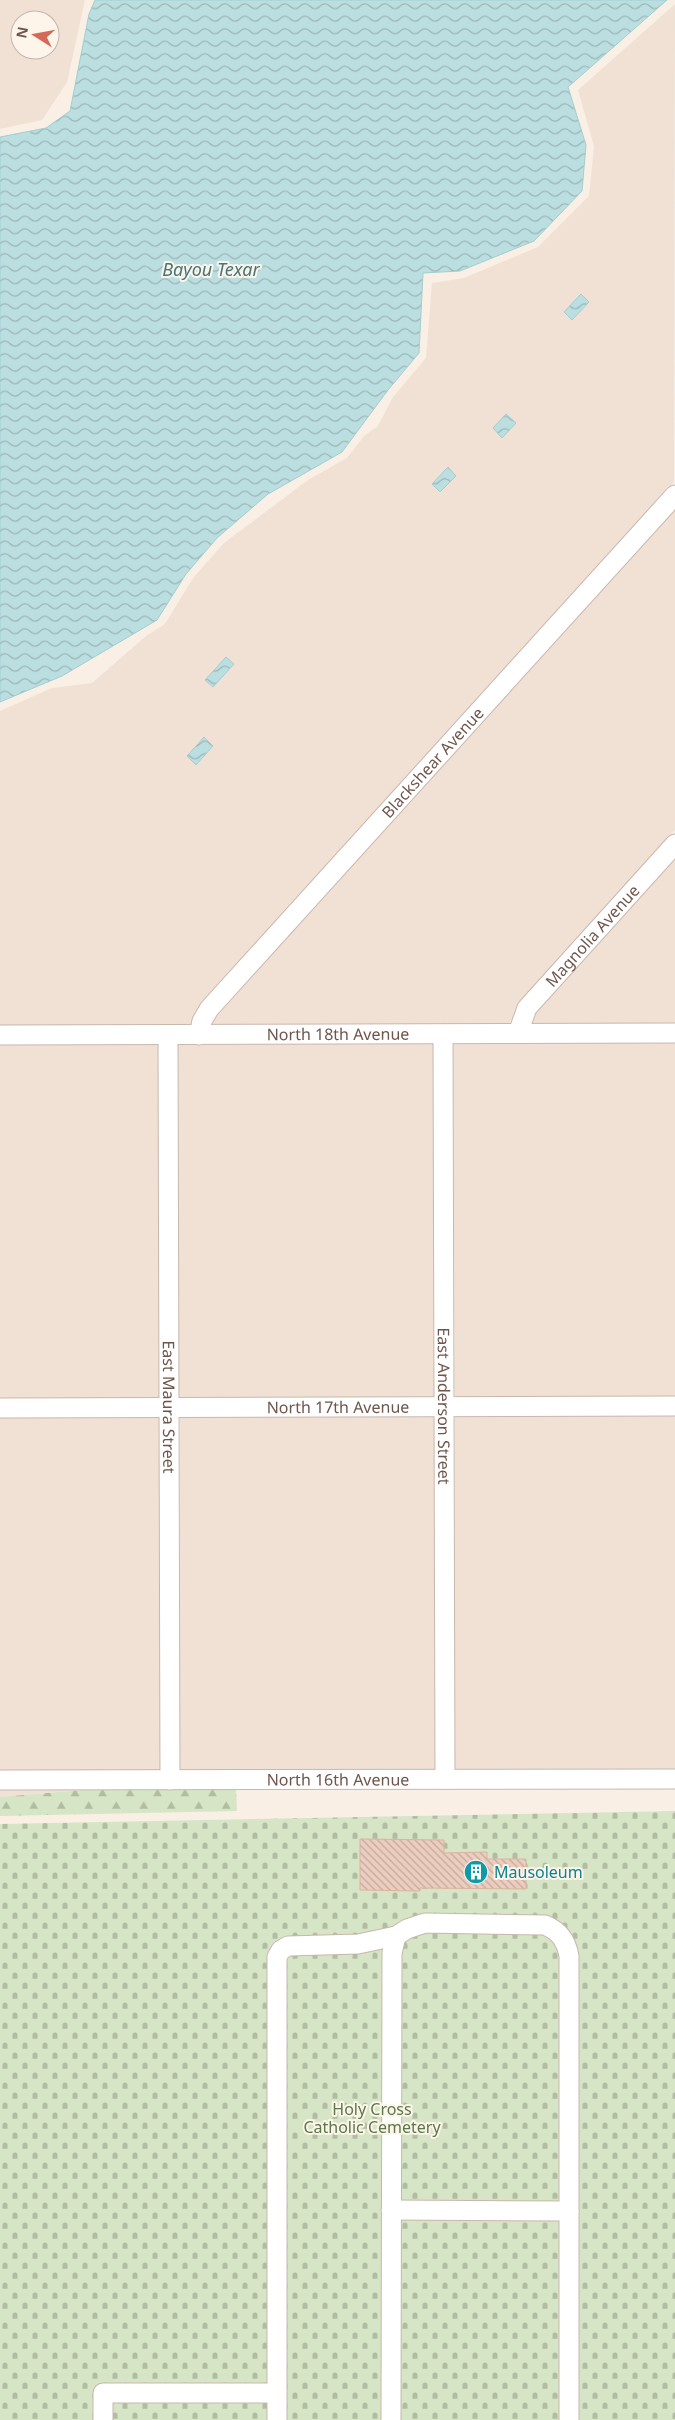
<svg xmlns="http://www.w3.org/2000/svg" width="675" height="2420" font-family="'Noto Sans',sans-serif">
<defs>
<pattern id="forest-firs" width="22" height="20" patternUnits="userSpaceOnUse" patternTransform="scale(1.25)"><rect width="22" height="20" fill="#d5e5c5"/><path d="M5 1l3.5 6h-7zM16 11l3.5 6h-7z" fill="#b1bca2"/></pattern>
<pattern id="cemetery-stones" width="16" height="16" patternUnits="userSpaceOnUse" patternTransform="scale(1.25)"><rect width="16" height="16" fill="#d5e5c5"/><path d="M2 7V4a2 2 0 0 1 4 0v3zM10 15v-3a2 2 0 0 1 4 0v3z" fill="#b1bca2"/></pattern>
<pattern id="water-waves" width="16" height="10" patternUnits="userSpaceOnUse" patternTransform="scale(1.25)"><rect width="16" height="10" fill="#bbdee0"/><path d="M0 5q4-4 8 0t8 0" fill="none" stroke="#9cb7b8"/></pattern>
<pattern id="building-back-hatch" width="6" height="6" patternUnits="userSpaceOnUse" patternTransform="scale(1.25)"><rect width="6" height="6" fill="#eccdbf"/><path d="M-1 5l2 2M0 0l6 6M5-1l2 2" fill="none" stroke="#c3a99d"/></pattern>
</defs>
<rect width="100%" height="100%" fill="#f9efe4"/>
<g fill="#f0e1d4" fill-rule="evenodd">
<path d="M0,0h85l-18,82 -25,38 -42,9zM20,20h30v30h-30z"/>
<path d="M675,4l-1,478 -473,522 -10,22h-191v-315l52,-23 40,-5 54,-47 19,-12 28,-46 31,-35 84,-63 39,-22 17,-22 14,-10 15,-29 33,-39 6,-75 32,-5 74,-31 51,-51 5,-50 -16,-56z"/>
<path d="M675,510v320l-156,173 -10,22 -298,1 7,-12z"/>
<path d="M675,858v166h-145l6,-11z"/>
<path d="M517,1042l8,2 1,-2h149v355l-220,1 -2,-355z"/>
<path d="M198,1043l8,2 1,-2h226l2,355 -256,1 -1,-355z"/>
<path d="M0,1044h158l2,355h-160z"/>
<path d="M435,1415v356h-255v-355z"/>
<path d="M455,1415h220v355l-220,1z"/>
<path d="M0,1416h160v355l-160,1z"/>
<path d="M0,1789h95l-95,8z"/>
</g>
<path fill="url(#forest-firs)" d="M95,1789h141l1,22 -237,5v-19z"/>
<path fill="url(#cemetery-stones)" d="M675,1811v609h-675v-596z"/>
<g fill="url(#water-waves)" stroke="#a3ced1">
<path d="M95,0h572l-99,87 18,58 -4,46 -48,50 -74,30 -37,2 -4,80 -31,37 -46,62 -74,42 -51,44 -31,36 -29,46 -95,56 -62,26v-565l46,-9 24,-17 19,-97z"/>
<path d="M581,294l8,8 -17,18 -8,-8z"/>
<path d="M506,414l10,9 -14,15 -9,-10z"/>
<path d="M448,467l8,9 -16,16 -8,-8z"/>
<path d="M226,657l8,7 -21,23 -8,-7z"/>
<path d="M204,737l9,9 -17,19 -9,-9z"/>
</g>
<path fill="url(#building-back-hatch)" stroke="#dcb3a1" d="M360,1839l84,1v13l43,-1v7h39v30l-106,-1v3l-60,-1z"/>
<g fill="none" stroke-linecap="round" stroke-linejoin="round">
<g stroke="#c9b7ac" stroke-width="21">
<g id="minor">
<path id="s1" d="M518,1033l9,-25 148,-164"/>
<path id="s2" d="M443,1034l2,745"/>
<path id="s3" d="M0,1035l675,-2"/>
<path id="s4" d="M168,1035l2,745"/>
<path id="s5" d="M199,1035l3,-14 7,-12 466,-514"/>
<path id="s6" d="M0,1408l675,-2"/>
<path id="s7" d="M0,1780l675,-1"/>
<path d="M391,2210l178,1"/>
<path d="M103,2420v-27h173"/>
<path d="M277,2420v-463l4,-7 7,-4 70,-2 38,-8"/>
<path d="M391,2420l1,-467 4,-17 11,-7 18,-6 120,2c14,6 21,15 24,31v464"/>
</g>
</g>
<use href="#minor" stroke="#fff" stroke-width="19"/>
</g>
<defs>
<g id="building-disc" transform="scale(1.25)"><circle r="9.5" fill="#0f9aa8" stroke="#fdf4ea"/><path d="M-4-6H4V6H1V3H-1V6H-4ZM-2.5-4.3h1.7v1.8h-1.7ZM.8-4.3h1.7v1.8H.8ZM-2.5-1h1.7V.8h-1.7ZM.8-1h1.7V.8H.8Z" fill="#fff"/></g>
</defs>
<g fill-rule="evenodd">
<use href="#building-disc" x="476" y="1872"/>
</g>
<g text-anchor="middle" stroke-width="4" stroke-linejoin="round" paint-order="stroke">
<g font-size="16" fill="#6f564d" stroke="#fdf4ea">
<text dy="6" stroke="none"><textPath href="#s5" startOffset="361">Blackshear Avenue</textPath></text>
<text dy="6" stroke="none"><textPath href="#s1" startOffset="124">Magnolia Avenue</textPath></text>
<text dy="6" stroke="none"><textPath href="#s3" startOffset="338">North 18th Avenue</textPath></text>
<text dy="6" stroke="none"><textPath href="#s4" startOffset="372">East Maura Street</textPath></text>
<text dy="6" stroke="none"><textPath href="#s6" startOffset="338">North 17th Avenue</textPath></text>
<text dy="6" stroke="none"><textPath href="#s2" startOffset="372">East Anderson Street</textPath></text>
<text dy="6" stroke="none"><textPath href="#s7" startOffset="338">North 16th Avenue</textPath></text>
</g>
<g font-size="16" fill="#0d838f" stroke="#fdf4ea" text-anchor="start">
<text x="494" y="1878">Mausoleum</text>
</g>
<g font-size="16" fill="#5b7949" stroke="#fdf4ea">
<text x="372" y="2115">Holy Cross<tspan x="372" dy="18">Catholic Cemetery</tspan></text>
</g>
<g font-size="18" font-style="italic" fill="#467679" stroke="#fdf4ea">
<text x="211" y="276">Bayou Texar</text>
</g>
</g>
<g transform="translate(35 35) rotate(281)"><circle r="24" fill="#fdf4ea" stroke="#c4b5ab"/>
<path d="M0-4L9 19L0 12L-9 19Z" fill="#d66857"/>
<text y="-8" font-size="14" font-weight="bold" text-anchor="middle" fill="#6f564d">N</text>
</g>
</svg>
